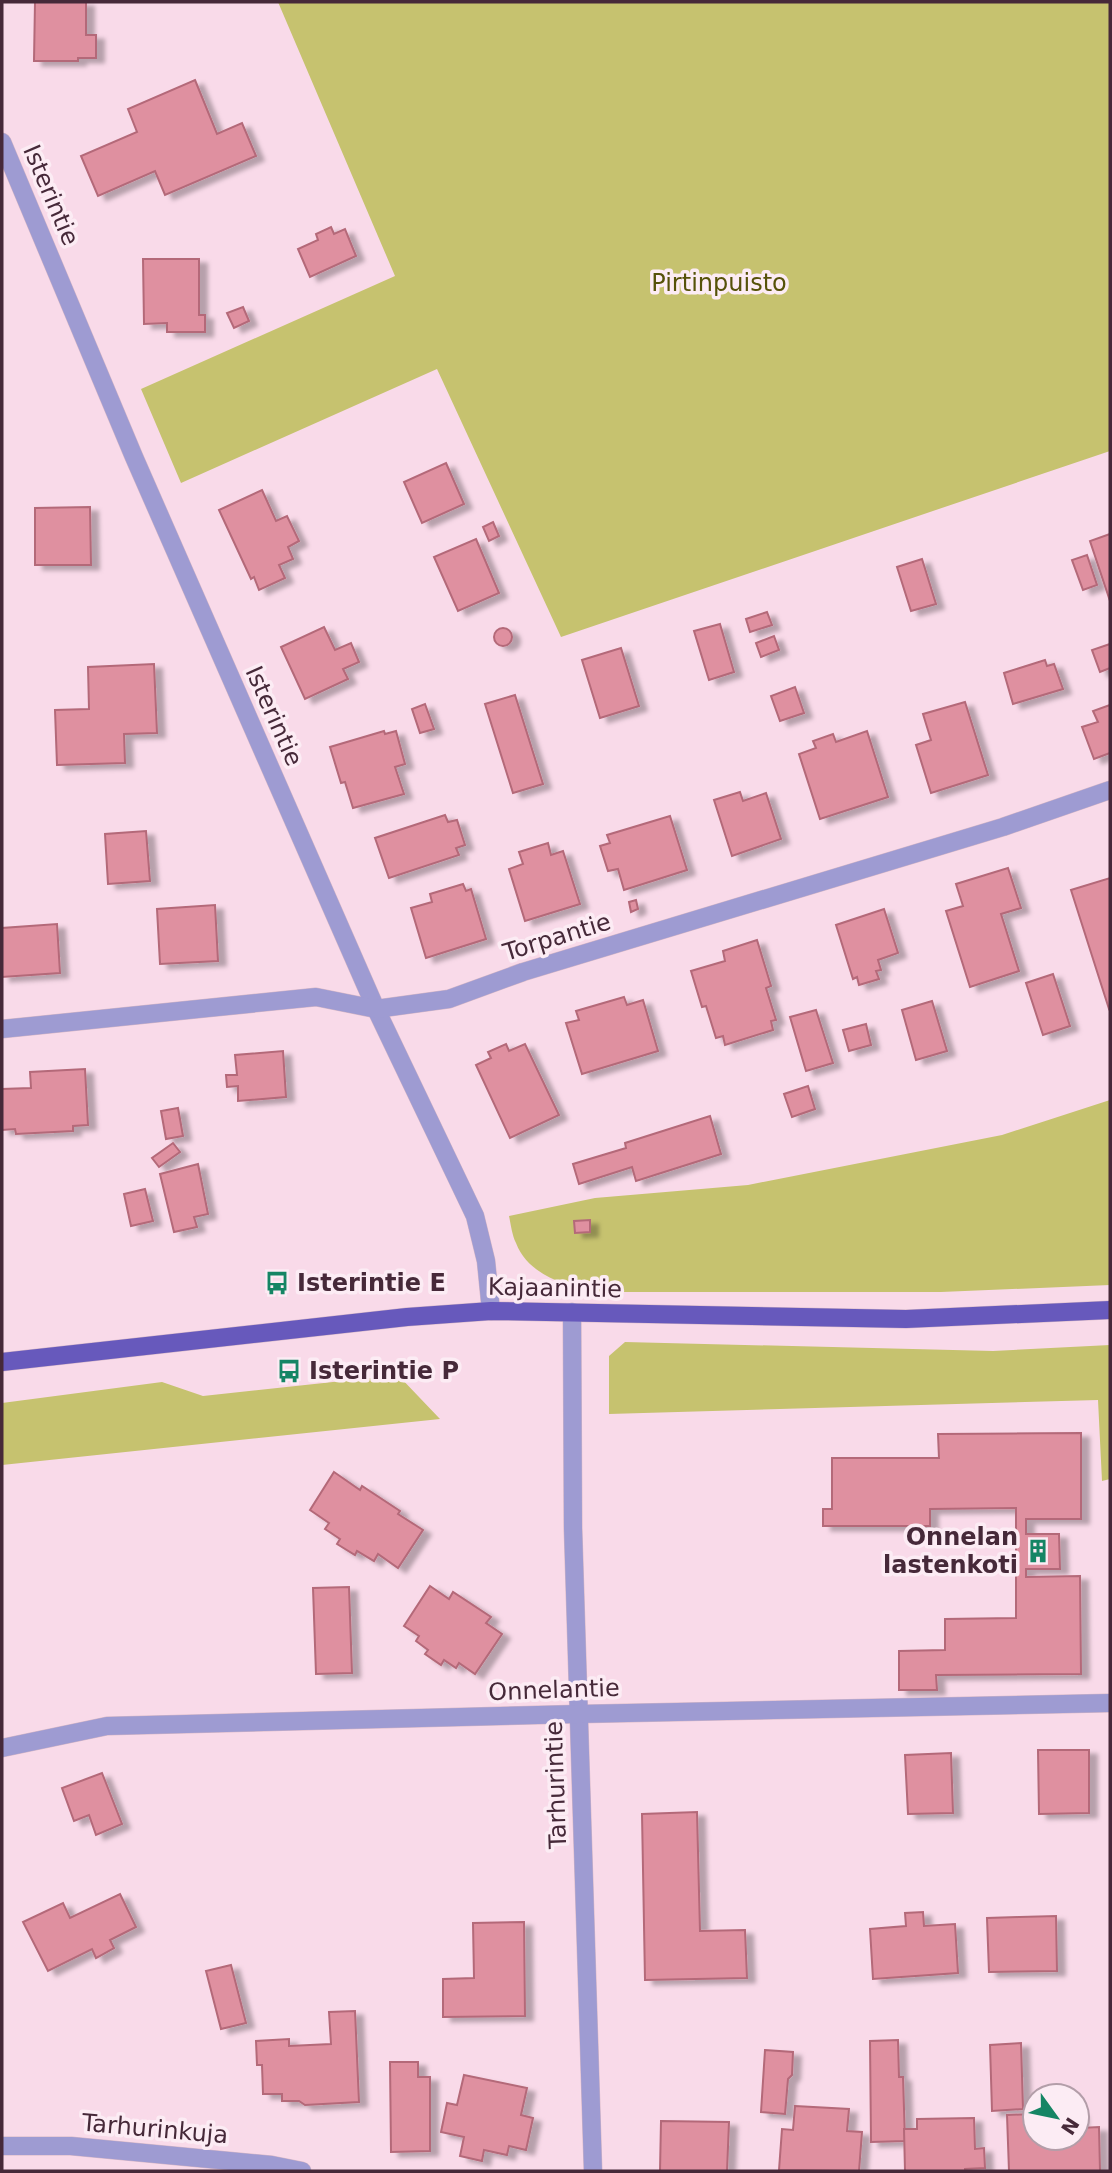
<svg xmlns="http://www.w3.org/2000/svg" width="1112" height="2173" font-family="'DejaVu Sans',sans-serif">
<defs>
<filter id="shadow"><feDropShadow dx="8" dy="4.5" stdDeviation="2" flood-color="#0004"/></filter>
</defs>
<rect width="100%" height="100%" fill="#f9dae9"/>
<g fill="#c6c26f">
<path d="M278,2h832v449l-549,186 -124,-268 -256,114 -40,-94 254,-113z"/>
<path d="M1110,1100v185l-169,7h-350c-29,-8 -63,-18 -75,-49 -4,-8 -5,-18 -7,-27l86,-18 153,-13 254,-50z"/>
<path d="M625,1342l368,9 117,-6v134l-8,2 -4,-81 -489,14v-58z"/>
<path d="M398,1375l42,44 -438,46v-62l160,-21 41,14z"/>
</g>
<g fill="#df90a0" stroke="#b46979" stroke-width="2" filter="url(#shadow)">
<path d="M35,2h51v33h10v23h-18v3h-44z"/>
<path d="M195,80l22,54 25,-11 14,33 -91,39 -10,-24 -57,25 -17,-40 56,-24 -9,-23z"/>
<path d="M331,227l3,7 11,-5 11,27 -46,21 -12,-28 20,-9 -2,-6z"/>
<path d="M143,259h56v56h6v17h-38v-9l-23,1z"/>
<path d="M243,307l6,14 -15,7 -7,-15z"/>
<path d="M446,463l18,41 -42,19 -18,-41z"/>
<path d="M262,490l14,31 11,-5 12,25 -11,6 5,12 -14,6 6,13 -26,12 -5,-13 -3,2 -32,-69z"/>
<path d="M90,507l1,58h-56v-57z"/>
<path d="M493,522l6,14 -10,5 -6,-14z"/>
<path d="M1110,534v67l-20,-60z"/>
<path d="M476,539l23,54 -41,18 -24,-54z"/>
<path d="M1087,555l10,30 -14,5 -11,-30z"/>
<path d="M922,559l14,45 -25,7 -14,-44z"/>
<path d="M767,612l5,13 -22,7 -4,-13z"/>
<path d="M720,624l14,48 -25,8 -15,-49z"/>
<path d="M324,627l11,23 16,-7 8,19 -16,7 5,10 -43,20 -24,-52z"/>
<circle cx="503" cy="637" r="9"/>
<path d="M774,636l5,14 -18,7 -5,-14z"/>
<path d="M1110,644v24l-10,4 -8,-22z"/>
<path d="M621,648l18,58 -39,12 -18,-58z"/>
<path d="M1045,660l2,6 7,-2 9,25 -50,15 -9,-31z"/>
<path d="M154,664l3,69 -33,1 1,29 -68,2 -2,-55 34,-1 -1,-42z"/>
<path d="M795,687l9,26 -24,8 -9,-25z"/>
<path d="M515,695l28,89 -30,9 -28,-89z"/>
<path d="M965,702l23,73 -57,18 -15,-48 15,-5 -8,-26z"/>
<path d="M425,704l9,25 -14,4 -8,-24z"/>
<path d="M1110,705v48l-16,6 -12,-32 16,-5 -5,-11z"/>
<path d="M384,731l1,3 11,-3 9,33 -10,3 9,27 -51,14 -8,-26 -4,1 -11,-36z"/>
<path d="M867,731l21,66 -68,22 -21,-65 17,-6 -3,-7 20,-7 3,8z"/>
<path d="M740,792l3,9 23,-8 15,46 -49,17 -18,-56z"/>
<path d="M445,815l3,7 9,-2 8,25 -9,3 3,7 -70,23 -14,-40z"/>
<path d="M670,816l17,54 -63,20 -6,-21 -10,2 -8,-25 10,-3 -3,-8z"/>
<path d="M146,831l4,50 -42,3 -3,-50z"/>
<path d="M548,843l3,12 12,-4 17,53 -55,17 -16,-52 14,-5 -4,-12z"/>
<path d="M1008,868l13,40 -20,6 18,57 -49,16 -24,-76 17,-5 -7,-22z"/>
<path d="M1110,878v130l-1,1 -38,-119z"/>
<path d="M463,884l3,7 5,-2 15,50 -60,19 -15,-50 21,-6 -2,-8z"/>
<path d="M636,900l2,9 -7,3 -2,-10z"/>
<path d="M215,905l3,56 -58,3 -3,-55z"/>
<path d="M884,909l14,44 -20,7 3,10 -5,1 3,8 -20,6 -2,-8 -4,2 -17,-54z"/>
<path d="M57,924l3,49 -58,4v-49z"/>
<path d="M757,940l14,46 -5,2 10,32 -5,1 2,9 -48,15 -2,-9 -7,2 -10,-32 -4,1 -11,-36 34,-10 -2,-10z"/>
<path d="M1053,974l17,52 -27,9 -17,-52z"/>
<path d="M624,997l3,8 16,-5 15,51 -76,23 -16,-51 13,-3 -3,-9z"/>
<path d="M932,1001l15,50 -31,9 -14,-50z"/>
<path d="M816,1010l17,53 -27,8 -16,-54z"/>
<path d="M866,1024l5,21 -22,6 -6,-21z"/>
<path d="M506,1044l3,7 16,-7 34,71 -49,23 -34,-73 15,-7 -3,-6z"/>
<path d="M283,1051l3,46 -48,4v-15l-11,1 -1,-12h11l-2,-20z"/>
<path d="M85,1069l3,56 -15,1v5l-57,3 -1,-5 -13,1v-41l29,-1 -1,-16z"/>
<path d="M808,1086l7,23 -23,8 -8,-23z"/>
<path d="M178,1108l5,28 -17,3 -5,-28z"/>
<path d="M710,1116l11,38 -85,27 -4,-14 -53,17 -6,-20 53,-16 -1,-5z"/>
<path d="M173,1143l7,9 -21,15 -7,-9z"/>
<path d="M198,1164l10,50 -14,3 3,10 -23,5 -14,-58z"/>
<path d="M145,1189l8,32 -22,5 -7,-32z"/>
<path d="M590,1220v12l-15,1 -1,-12z"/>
<path d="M1081,1433v86h-55v15h33l1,35h-34v8l54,-1 1,98 -145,1 1,15h-38v-39l46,-1v-31l71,-1v-110l-86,1v17h-107v-17h9v-51h107l-1,-24z"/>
<path d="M334,1472l26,18 2,-4 38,25 -2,3 25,16 -25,38 -20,-14 -4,7 -17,-10 -2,4 -18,-11 3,-5 -15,-10 4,-6 -19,-13z"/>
<path d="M430,1586l19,13 4,-7 38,25 -5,6 16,11 -27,40 -16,-11 -3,5 -12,-8 -3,5 -16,-11 3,-4 -12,-9 3,-5 -15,-10z"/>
<path d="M349,1587l3,86 -36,1 -3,-86z"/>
<path d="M1038,1750h51v63l-50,1z"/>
<path d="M951,1753l2,60 -45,1 -3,-59z"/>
<path d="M102,1773l20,51 -26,11 -7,-20 -15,6 -12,-33z"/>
<path d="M697,1812l3,119 45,-1 2,48 -102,2 -3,-166z"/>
<path d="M120,1894l16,33 -26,13 4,8 -18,10 -4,-9 -44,22 -25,-49 40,-19 7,15z"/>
<path d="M923,1912l1,14 31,-2 3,49 -85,6 -3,-50 36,-3 -1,-13z"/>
<path d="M1056,1916l1,55 -68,1 -2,-54z"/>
<path d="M524,1922l1,94 -82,1v-38l31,-1 -1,-55z"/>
<path d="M231,1965l15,58 -25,6 -15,-58z"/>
<path d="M355,2011l4,91 -54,3 -6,-4h-17v-7h-19l-1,-29h-5l-1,-24 33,-2v7l42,-2 -2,-32z"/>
<path d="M898,2040l1,37h4l2,64 -34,1 -1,-101z"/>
<path d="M1021,2043l2,66 -31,2 -2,-66z"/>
<path d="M765,2050l28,2 -1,23 -4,4 -3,35 -24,-2z"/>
<path d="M390,2062h28v15h12v74l-39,1z"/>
<path d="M464,2075l63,13 -6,27 12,3 -7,32 -17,-4 -2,9 -23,-5 -2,11 -22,-5 4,-19 -23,-5 6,-29 10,2z"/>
<path d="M795,2106l54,3 -2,22 15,1 -3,39 -80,-1 3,-41 11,1z"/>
<path d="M1077,2113h3v15l19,-1 1,44h-91l-2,-56 28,-1v24h42z"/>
<path d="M974,2118l1,31 9,-1 1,20 -20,1v2h-60l-1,-42h13v-10z"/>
<path d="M661,2121l68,1 -2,49h-67z"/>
</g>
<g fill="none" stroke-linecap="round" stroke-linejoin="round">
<g stroke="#d5b7c6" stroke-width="19">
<g id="minor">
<path d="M2,142l132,315 242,552 99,207 11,45 5,50"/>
<path d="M2,1029l314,-32 60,12 73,-10 74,-27 480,-145 107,-37"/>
<path d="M572,1312l1,216 20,643"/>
<path d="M2,1748l105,-22 471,-12 532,-11"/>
<path d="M2,2146h69l201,19 30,6"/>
</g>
</g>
<g stroke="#d5b7c6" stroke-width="19">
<path id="major" d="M2,1362l405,-45 84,-6 415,8 204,-9"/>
</g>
<use href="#minor" stroke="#9e9bd2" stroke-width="18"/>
<use href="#major" stroke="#6759bc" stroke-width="18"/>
</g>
<defs>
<g id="bus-bare" transform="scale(1.89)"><path d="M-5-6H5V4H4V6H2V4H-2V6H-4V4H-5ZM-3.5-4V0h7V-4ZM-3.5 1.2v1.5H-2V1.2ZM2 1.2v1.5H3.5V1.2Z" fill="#158564" stroke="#fcecf4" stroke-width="2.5" paint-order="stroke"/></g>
<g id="building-bare" transform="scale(1.89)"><path d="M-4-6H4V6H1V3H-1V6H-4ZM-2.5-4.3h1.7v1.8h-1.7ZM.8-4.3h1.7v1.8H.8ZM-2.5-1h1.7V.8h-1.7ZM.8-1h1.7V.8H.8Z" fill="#158564" stroke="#fcecf4" stroke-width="2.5" paint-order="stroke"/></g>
</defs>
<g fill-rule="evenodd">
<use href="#bus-bare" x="277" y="1283"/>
<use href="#bus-bare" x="289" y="1371"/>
<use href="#building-bare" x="1038" y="1551"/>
</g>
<g text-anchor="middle" stroke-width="7" stroke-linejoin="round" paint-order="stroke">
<g font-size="24" fill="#462939" stroke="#fcecf4">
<text transform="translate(51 195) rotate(67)" y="8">Isterintie</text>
<text transform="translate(274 716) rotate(66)" y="8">Isterintie</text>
<text transform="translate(557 937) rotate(-17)" y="8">Torpantie</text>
<text transform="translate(555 1288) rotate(1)" y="8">Kajaanintie</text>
<text transform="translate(554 1690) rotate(-2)" y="8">Onnelantie</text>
<text transform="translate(556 1785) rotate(-92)" y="8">Tarhurintie</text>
<text transform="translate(155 2129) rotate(5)" y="8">Tarhurinkuja</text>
</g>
<g font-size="24" fill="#565209" stroke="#fcecf4">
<text x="719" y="291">Pirtinpuisto</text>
</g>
<g font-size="24" font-weight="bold" fill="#462939" stroke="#fcecf4" text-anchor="start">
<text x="297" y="1291">Isterintie E</text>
<text x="309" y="1379">Isterintie P</text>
<text x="1018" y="1545" text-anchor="end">Onnelan<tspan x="1018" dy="28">lastenkoti</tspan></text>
</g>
</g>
<rect width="1112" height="2173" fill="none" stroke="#462939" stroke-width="7"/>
<g transform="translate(1056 2117) rotate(123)"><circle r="33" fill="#fcecf4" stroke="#b39ea9" stroke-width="2"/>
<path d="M0-5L12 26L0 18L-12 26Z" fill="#158564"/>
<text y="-10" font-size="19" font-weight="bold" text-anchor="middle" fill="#462939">N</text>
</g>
</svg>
